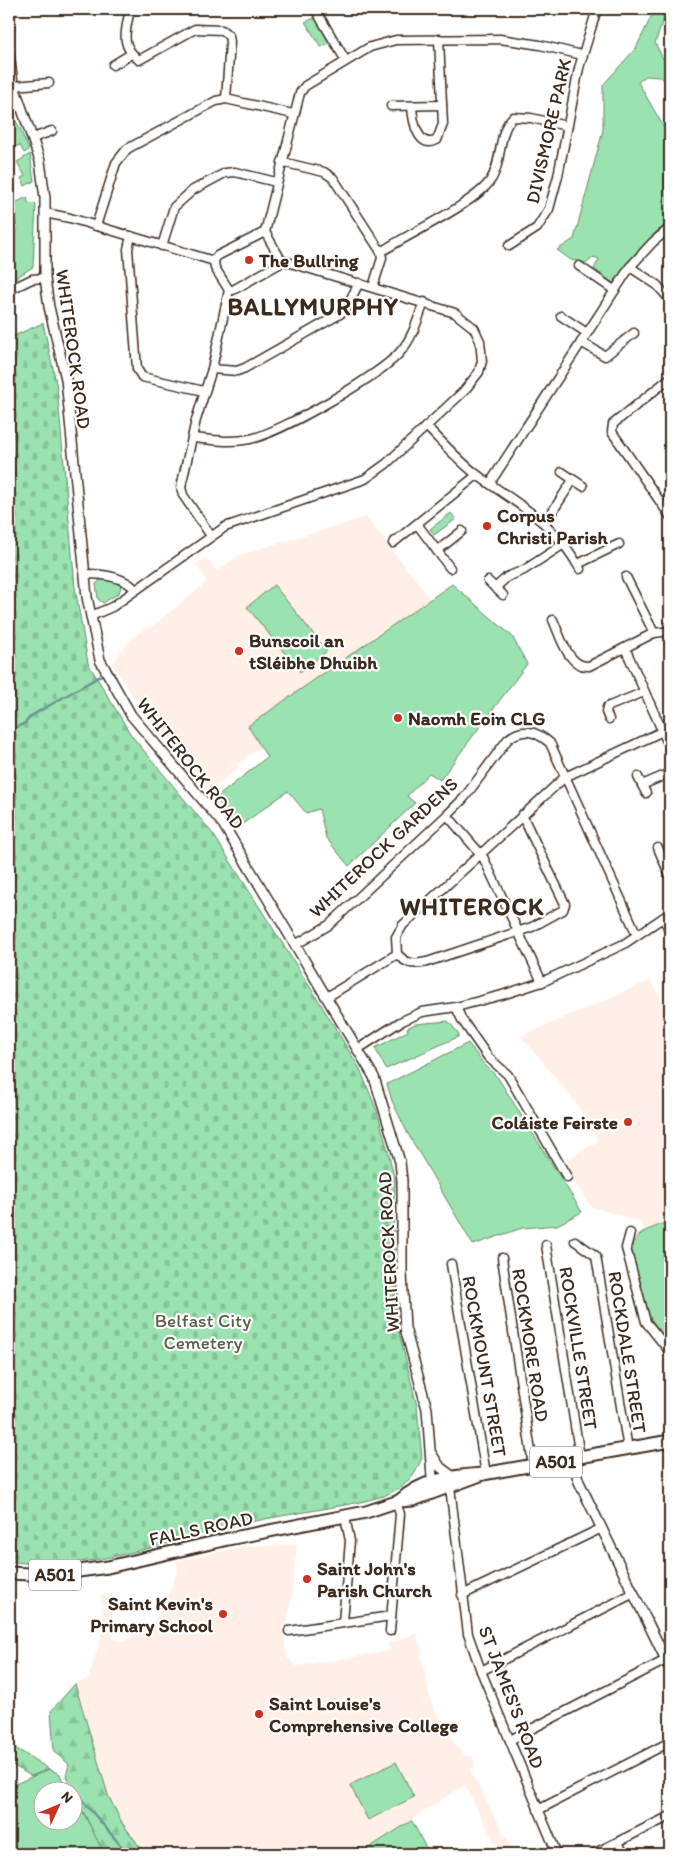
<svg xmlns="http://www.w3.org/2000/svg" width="679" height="1863" font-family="Itim,sans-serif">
<defs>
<pattern id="forest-firs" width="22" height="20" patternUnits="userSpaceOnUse" patternTransform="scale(1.25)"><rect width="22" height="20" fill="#9ae2b0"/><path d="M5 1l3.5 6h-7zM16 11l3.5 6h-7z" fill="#86c297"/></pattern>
<pattern id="cemetery-stones" width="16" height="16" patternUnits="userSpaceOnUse" patternTransform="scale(1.25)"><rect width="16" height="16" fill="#9ae2b0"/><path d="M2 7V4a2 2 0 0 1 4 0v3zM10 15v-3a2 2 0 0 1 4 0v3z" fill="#86c297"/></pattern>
</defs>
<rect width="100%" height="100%" fill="#fff"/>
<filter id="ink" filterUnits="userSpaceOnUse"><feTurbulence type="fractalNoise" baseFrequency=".02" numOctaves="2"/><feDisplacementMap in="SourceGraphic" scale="10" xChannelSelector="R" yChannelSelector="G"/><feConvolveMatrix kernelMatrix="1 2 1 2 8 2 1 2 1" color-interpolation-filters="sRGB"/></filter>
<g filter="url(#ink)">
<g fill="#ffefe7">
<path d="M58,9h35v3l-5,3z"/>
<path d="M366,517l65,82 -183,127 13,21 -24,17 1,4 -28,24 -64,-76 3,-3 -10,-13 -3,1 -24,-37 17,-23 19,-15 2,2 57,-46 -11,-18 9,-6 12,13 22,-16z"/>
<path d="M651,980l19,36v205l-25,10 -5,-9 -50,-16 -24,-36 2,-11 30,-18 -22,-38 -55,-67z"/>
<path d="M297,1545l-6,57 -4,23 -5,1 5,32 9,8 94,-15 -2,-8 29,-10 14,70 32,53 8,-1 5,9 -6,6 45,84h-15l-35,-69 -107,69h-213l-23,-31 -33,-63 -14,-76 13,-5 11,-34 4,-16 -1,-34 7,-1 3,17v28l13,2 25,-15 16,-26 12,-30 -2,-9 70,-15z"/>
</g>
<g fill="#9ae2b0" stroke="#6a8667">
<path d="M655,9h15v4l-6,5 -9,25 15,29v8l-4,1 -6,-4 -14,-1 -8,6 32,56v84l-14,10 -32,34 -7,20 -23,-17 5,-10 -5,-2 -7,6 -16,-3 -14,-10 17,-11 29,-109v-45l33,-37z"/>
<path d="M315,18l14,25 -8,4 -16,-25z"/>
<path d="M9,118h4l5,6 11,26 -5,3 -4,-8 -8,3 -3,-7z"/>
<path d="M30,154l4,27 -9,5 -4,-8 4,-2 -8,-14z"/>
<path d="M27,197l1,6 8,1 -3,63 -24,15v-38l9,-16 -2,-4h-7v-18z"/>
<path d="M451,513l5,6 -22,16 -4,-6z"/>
<path d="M101,579l18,4 2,3 -2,7 -16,10 -5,-4 -2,-15z"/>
<path d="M452,584l60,52 15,28 -87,116 -11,-7 -22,23 8,7 -66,63 -23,-28 -7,-29 -13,4 -18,-22 -51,37 -21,-30 51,-41 -19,-31z"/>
<path d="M274,585l53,66 -27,21 -53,-65z"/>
<path d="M448,1021l11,13 -1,3 -72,32 -11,-21 33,-17 -1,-3 8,-4z"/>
<path d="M468,1043l15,20 15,15 84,134 -25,13 -35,3 -49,17 -65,-111 -16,-33 -5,-17z"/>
<path d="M670,1221v123l-23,-30 -17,-62 6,-14 9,-7z"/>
<path d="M396,1762l18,35 -46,23 -18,-35z"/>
<path d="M49,1769l11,5 6,16h-24v30h30l1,-17 11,11 7,13 22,-21 9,17 23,31h-136v-67z"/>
<path d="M412,1821l17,33h-70l52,-33z"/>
</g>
<g fill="url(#forest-firs)" stroke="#6a8667">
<path d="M75,1684l33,111 14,28 23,31h-41l-38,-78 3,-12 -15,-12 -3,-41z"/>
<path d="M9,1744l40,25 -18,7 -22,-13z"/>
</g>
<path fill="url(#cemetery-stones)" stroke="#6a8667" d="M43,323l14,64 18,200 13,76 43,72 82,99 104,164 43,71 17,42 11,40 7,30 -2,34 3,93 3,24 18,74 5,52 -7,15 -12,13 -19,10 -19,5c-42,9 -86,14 -128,24 -74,17 -152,49 -228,36v-1223z"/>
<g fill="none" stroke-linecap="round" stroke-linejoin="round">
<g stroke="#6a9494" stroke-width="2.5">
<path d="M9,731l16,-8 6,-7 71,-41"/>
<path d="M71,1787l57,67"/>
</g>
<g stroke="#3b2a1e" stroke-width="11">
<g id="minor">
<path d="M130,9c-4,22 -11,36 9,51l56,-31 27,1 7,6 1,6 -4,57"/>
<path d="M315,9l31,52"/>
<path d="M113,65l18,-11"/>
<path d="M14,86l35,-3"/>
<path d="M391,106l51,-1"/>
<path d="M412,107c1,14 6,43 25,33l6,-16 -4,-85"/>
<path d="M9,111l11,-6"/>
<path d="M33,138l19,-7"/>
<path d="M282,162l42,10 9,6 48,74 1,6 -9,29"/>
<path d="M45,213l25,5 144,43"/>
<path d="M96,226l20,-63 11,-14 89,-48 10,-2 67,15"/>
<path d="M265,232l35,-139 5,-7 65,-39 26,-7 104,-1 40,6 42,10"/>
<path d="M265,232l16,28"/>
<path d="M131,236l-3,13 9,120 5,8 62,14"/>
<path d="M162,246l12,-39 19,-17 32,-17 10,-1 41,10"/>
<path d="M509,246l28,-18 12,-19 9,-33 21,-108 18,-59"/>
<path d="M381,252c27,-18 93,-48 109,-71 13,-18 7,-49 23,-64l18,1 36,8"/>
<path d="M214,261l3,-5 48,-24"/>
<path d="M214,261l1,7 14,22"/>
<path d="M579,266l35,24"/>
<path d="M630,267l27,18 13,15"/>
<path d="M9,290l23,-11 13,-1"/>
<path d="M229,290h4l46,-26 2,-4"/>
<path d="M561,316l26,17"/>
<path d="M581,342l24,14 29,-23"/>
<path d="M212,369l25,2 8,-3 95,-54 6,-6 13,-25"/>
<path d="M670,378l-57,46 -1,8 58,84"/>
<path d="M426,426c16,16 32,34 50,48 42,31 78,47 104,95"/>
<path d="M193,438c19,2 38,5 57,1 30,-6 133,-65 151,-88 12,-14 17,-32 23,-49"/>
<path d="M562,472l21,14"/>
<path d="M490,483l140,-216 23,-25 17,-14"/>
<path d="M545,523l28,-43"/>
<path d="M417,524l33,44"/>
<path d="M211,536l-28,-41 -2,-8 15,-67 16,-51 17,-79"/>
<path d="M393,543l84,-68"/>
<path d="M437,551l25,-20"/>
<path d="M578,564l41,-20"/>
<path d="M85,574c17,0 38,2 50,15"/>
<path d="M626,577l28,56"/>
<path d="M488,581l15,14"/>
<path d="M495,588l12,-11 17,-7 40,-26"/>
<path d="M91,616l21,-9 113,-80 140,-48 21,-15 78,-73 15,-19 3,-11 -2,-20 -6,-13 -19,-15 -174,-53"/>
<path d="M553,620c7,15 15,48 36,46l65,-33 16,-2"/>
<path d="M625,648l45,100"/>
<path d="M609,719l-3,-7 1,-5 37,-15"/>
<path d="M638,777l8,16"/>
<path d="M642,785l28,-12"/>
<path d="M447,815l36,42 59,125"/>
<path d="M658,848l12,28"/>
<path d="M663,918l7,13"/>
<path d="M295,945l34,-20 118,-110 17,-17 44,-59c15,-12 28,-8 42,4l87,192"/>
<path d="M397,954c10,10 15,11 30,8l105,-35 31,-17 2,-6 -43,-89"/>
<path d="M327,997l70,-43 -1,-17 7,-12 162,-148 98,-46"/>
<path d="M456,1007l6,13 26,37 20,18 59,102"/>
<path d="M358,1049l42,-27 22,-10 34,-5 46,-12 40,-13 82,-38 46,-31"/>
<path d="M630,1233l-4,15 20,74 24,30"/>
<path d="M575,1241l21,15 32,193"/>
<path d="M546,1245l34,212"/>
<path d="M502,1258l31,207"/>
<path d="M451,1264l35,210"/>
<path d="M450,1487l18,147 13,37 76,183"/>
<path d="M462,1595l140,-67"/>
<path d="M343,1622l7,-81 -5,-24"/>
<path d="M289,1631l102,-15"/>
<path d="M390,1631l10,-117 -4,-12"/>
<path d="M481,1671l153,-78"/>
<path d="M510,1740l156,-80"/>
<path d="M538,1810l132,-68"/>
<path d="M618,1842l6,12"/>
<path d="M593,1854l77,-38"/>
</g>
</g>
<g stroke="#3b2a1e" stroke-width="12">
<g id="tertiary">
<path d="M9,27l1,-18"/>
<path d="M9,54l4,29 27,78 5,37v80l4,29 17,72 21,218 13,63 31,55 92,109 151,253 26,85 2,19v93l3,54 22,81 5,68 2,11"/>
<path d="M431,1453l9,14 12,9"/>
<path d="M572,1459l7,23 91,186"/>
</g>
</g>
<g stroke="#3b2a1e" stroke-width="15">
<g id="primary">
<path d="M399,1501c23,-22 54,-25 84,-27l187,-33"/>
<path d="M9,1573l41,2 58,-8 120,-28 138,-27 33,-11 14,-1 70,-26"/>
</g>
</g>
<use href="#minor" stroke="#fff" stroke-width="8"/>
<use href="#tertiary" stroke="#fff" stroke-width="9"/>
<use href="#primary" stroke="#fff" stroke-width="11"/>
</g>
</g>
<g fill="#c8321e" stroke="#fff" stroke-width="2">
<circle cx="249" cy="260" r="5"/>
<circle cx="487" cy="526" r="5"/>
<circle cx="239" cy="651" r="5"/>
<circle cx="398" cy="718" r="5"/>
<circle cx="628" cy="1122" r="5"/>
<circle cx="307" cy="1579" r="5"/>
<circle cx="223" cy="1614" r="5"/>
<circle cx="259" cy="1714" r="5"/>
</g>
<g text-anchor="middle" stroke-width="4.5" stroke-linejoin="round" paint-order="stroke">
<g fill="#fff" stroke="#766a62" stroke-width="1">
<rect x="530" y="1446.5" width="52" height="31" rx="4"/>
<rect x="29" y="1559.5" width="52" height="31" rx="4"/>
</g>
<g font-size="18" font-weight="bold" fill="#3b2a1e">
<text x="556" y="1468">A501</text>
<text x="55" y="1581">A501</text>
</g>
<g font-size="19" fill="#3b2a1e" stroke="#fff">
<text transform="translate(548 131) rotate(-77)" y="7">DIVISMORE PARK</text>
<text transform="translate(74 349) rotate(82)" y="7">WHITEROCK ROAD</text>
<text transform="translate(191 763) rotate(52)" y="7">WHITEROCK ROAD</text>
<text transform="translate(383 847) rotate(-43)" y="7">WHITEROCK GARDENS</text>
<text transform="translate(388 1252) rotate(-93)" y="7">WHITEROCK ROAD</text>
<text transform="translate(531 1345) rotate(81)" y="7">ROCKMORE ROAD</text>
<text transform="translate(579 1348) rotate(81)" y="7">ROCKVILLE STREET</text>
<text transform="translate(628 1352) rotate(81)" y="7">ROCKDALE STREET</text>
<text transform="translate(485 1366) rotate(80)" y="7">ROCKMOUNT STREET</text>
<text transform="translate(201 1528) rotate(-12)" y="7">FALLS ROAD</text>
<text transform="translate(512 1697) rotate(69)" y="7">ST JAMES'S ROAD</text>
</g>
<g font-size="19" font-weight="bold" fill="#3b2a1e" stroke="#fff" text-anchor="start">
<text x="259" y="267">The Bullring</text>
<text x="497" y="522">Corpus<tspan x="497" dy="22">Christi Parish</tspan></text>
<text x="249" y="647">Bunscoil an<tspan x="249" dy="22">tSléibhe Dhuibh</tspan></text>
<text x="408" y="725">Naomh Eoin CLG</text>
<text x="618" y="1129" text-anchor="end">Coláiste Feirste</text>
<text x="317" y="1575">Saint John's<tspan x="317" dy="22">Parish Church</tspan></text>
<text x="213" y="1610" text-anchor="end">Saint Kevin's<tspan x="213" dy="22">Primary School</tspan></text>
<text x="269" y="1710">Saint Louise's<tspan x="269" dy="22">Comprehensive College</tspan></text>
</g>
<g font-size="19" fill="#58614a" stroke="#fff">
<text x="203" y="1327">Belfast City<tspan x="203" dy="22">Cemetery</tspan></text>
</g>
<g font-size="24" font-weight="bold" letter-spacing="1" fill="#3b2a1e" stroke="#fff">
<text x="313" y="315">BALLYMURPHY</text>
<text x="472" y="915">WHITEROCK</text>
</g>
</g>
<rect width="679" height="1863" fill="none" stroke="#fff" stroke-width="30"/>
<rect x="15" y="15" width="649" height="1833" fill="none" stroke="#3b2a1e" stroke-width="2" filter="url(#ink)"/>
<g transform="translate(58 1806) rotate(46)"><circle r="24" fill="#ffffff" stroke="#b1aaa5"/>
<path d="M0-4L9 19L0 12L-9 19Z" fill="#c8321e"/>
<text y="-8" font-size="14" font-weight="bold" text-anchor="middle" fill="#3b2a1e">N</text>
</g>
</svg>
